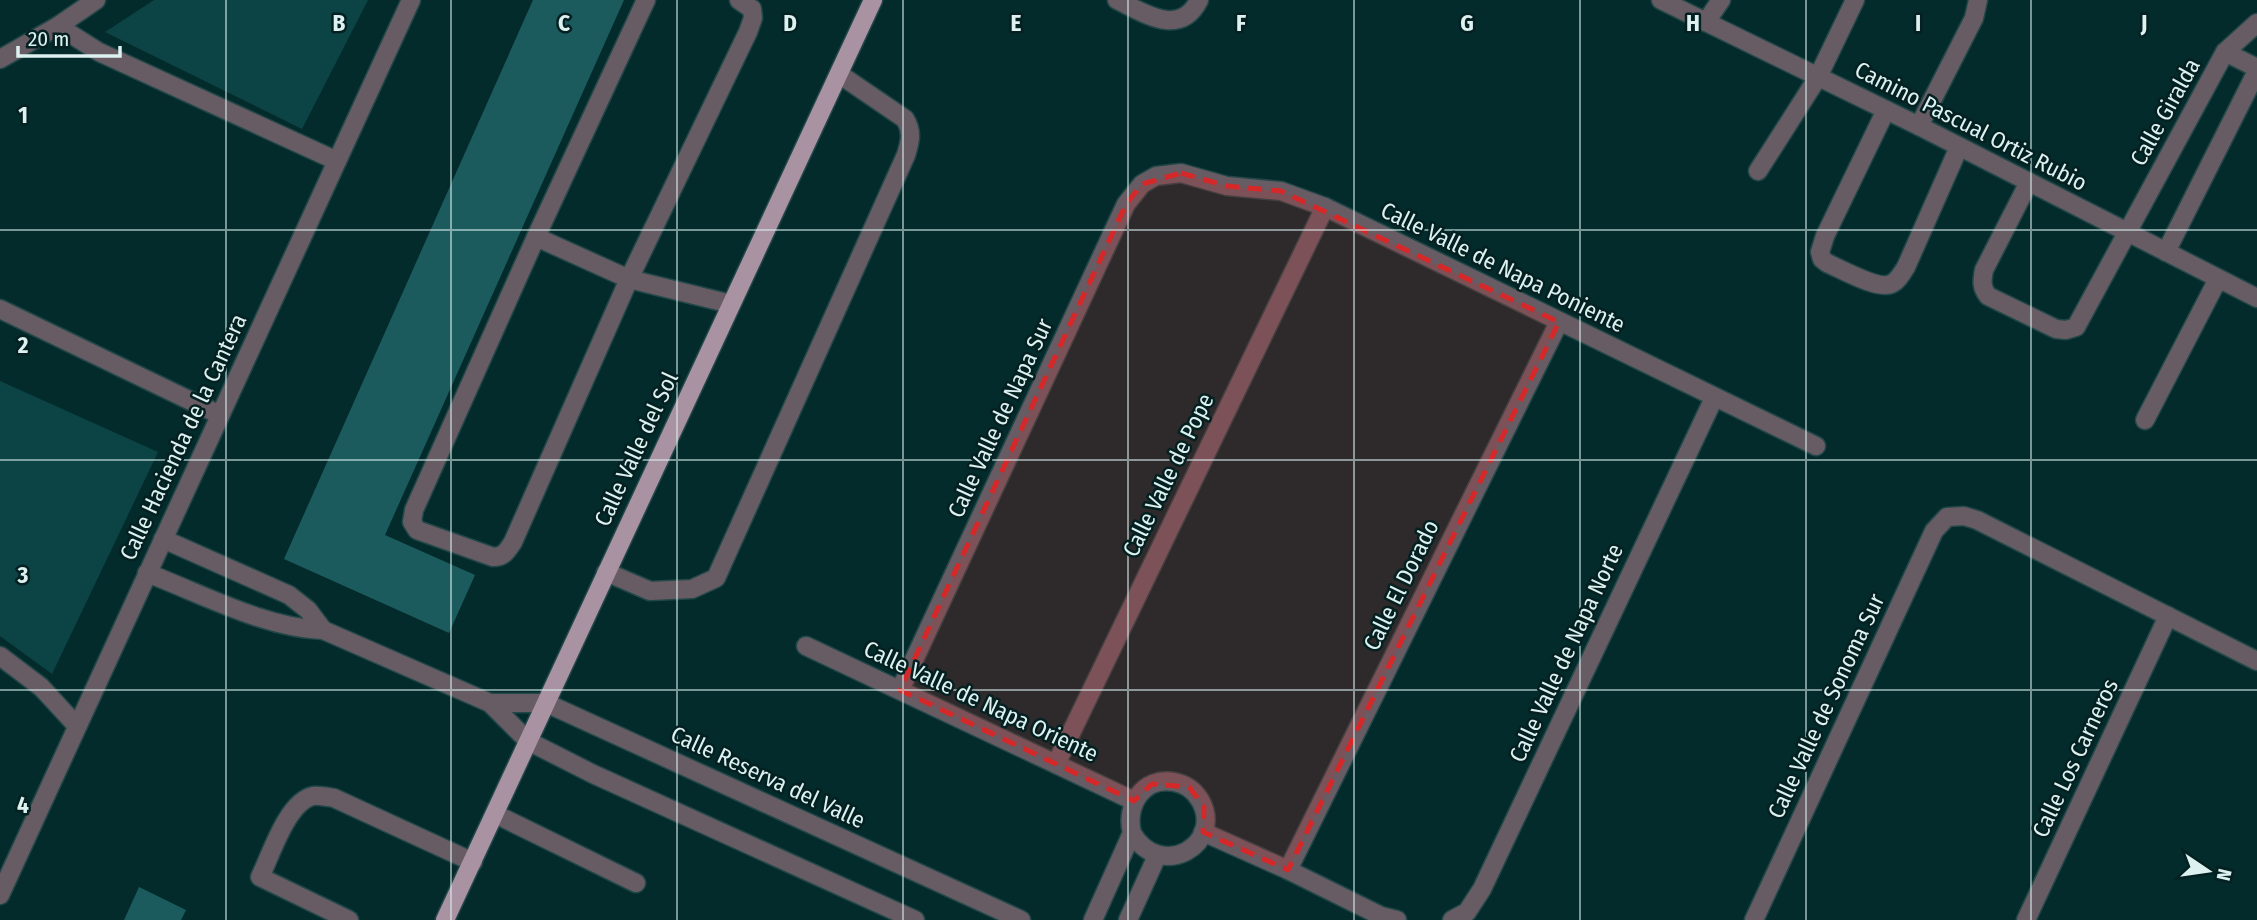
<svg xmlns="http://www.w3.org/2000/svg" width="2257" height="920" font-family="'Fira Sans Condensed',sans-serif">
<rect width="100%" height="100%" fill="#042b2c"/>
<g fill="#0c4446">
<path d="M154,0h214l-66,129 -197,-97z"/>
<path d="M0,381l158,71 -106,222 -52,-38z"/>
</g>
<g fill="#1c5b5d">
<path d="M533,0h91l-239,535 90,40 -26,58 -165,-74z"/>
<path d="M139,887l47,23 -5,10h-57z"/>
</g>
<g fill="none" stroke-linecap="round" stroke-linejoin="round">
<g stroke="#224748" stroke-width="21">
<g id="minor">
<path d="M646,0l-110,237 -122,273 -2,12 5,8 76,27c11,0 14,-6 20,-15l116,-263 119,-247 5,-14 -1,-9 -13,-9"/>
<path d="M1117,0c27,13 63,38 82,0"/>
<path d="M1661,0l258,126 338,172"/>
<path d="M1706,22l15,-22"/>
<path d="M58,26l41,26 238,109"/>
<path d="M2225,52l32,16"/>
<path d="M0,59l58,-33 38,-26"/>
<path d="M1886,110l-61,126 -5,16 2,7 5,4c14,6 51,27 64,21 7,-3 11,-11 15,-17l53,-120"/>
<path d="M1919,126l55,-108 4,-18"/>
<path d="M1758,171l60,-94 37,-77"/>
<path d="M2029,182l-45,88c-2,11 -3,17 4,26l68,33 10,1 10,-3 149,-275 32,-29"/>
<path d="M536,237l93,42 102,25"/>
<path d="M2166,252l91,-181"/>
<path d="M0,309l220,106"/>
<path d="M2145,420l73,-141"/>
<path d="M163,539l126,56 19,15 15,20"/>
<path d="M606,572l44,19 42,-2 24,-11 190,-423c4,-13 7,-23 -1,-36l-66,-45"/>
<path d="M147,573c55,21 118,55 176,57l167,73 38,38 65,33 322,146"/>
<path d="M806,646l328,155"/>
<path d="M0,656l41,31 36,39"/>
<path d="M900,690l226,-486 16,-20 14,-8 25,-3 46,13 54,5 44,16 491,239"/>
<path d="M490,703h56l475,217"/>
<path d="M1056,764l269,-557"/>
<path d="M495,814l141,69"/>
<path d="M1203,832l85,38 93,46 16,4"/>
<path d="M1288,870l271,-548"/>
<path d="M0,895l411,-895"/>
<path d="M349,920l-89,-43c11,-22 27,-75 53,-81 6,-1 15,1 21,2l139,64"/>
<path d="M1093,920l39,-87c-7,-27 11,-57 42,-51 11,2 20,8 26,18 25,44 -39,82 -68,33"/>
<path d="M1128,920l29,-64"/>
<path d="M1452,920l15,-8 15,-23 232,-491"/>
<path d="M1754,920l180,-389 13,-14 17,-1 13,4 280,141"/>
<path d="M2026,920l142,-304"/>
</g>
</g>
<g stroke="#224748" stroke-width="21">
<path id="major" d="M445,920l428,-920"/>
</g>
<use href="#minor" stroke="#675c64" stroke-width="18"/>
<use href="#major" stroke="#a992a2" stroke-width="18"/>
</g>
<path fill="#d62828" fill-opacity="0.2" stroke="#d62828" stroke-width="5" stroke-dasharray="14 9" stroke-linejoin="round" d="M1181,173l46,13 54,5 278,131 -271,548 -85,-38 1,-25 -15,-20 -37,-3 -18,17 -234,-111 226,-486 16,-20z"/>
<path fill="none" stroke="#ddf1f1" stroke-width="2" stroke-opacity="0.55" d="M226,0v920M451,0v920M677,0v920M903,0v920M1128,0v920M1354,0v920M1580,0v920M1806,0v920M2031,0v920M0,230h2257M0,460h2257M0,690h2257"/>
<g text-anchor="middle" stroke-width="5" stroke-linejoin="round" paint-order="stroke">
<g font-size="23" fill="#ddf1f1" stroke="#042021">
<text transform="translate(2165 112) rotate(-61)" y="8">Calle Giralda</text>
<text transform="translate(1971 126) rotate(27)" y="8">Camino Pascual Ortiz Rubio</text>
<text transform="translate(1503 267) rotate(26)" y="8">Calle Valle de Napa Poniente</text>
<text transform="translate(1000 418) rotate(-65)" y="8">Calle Valle de Napa Sur</text>
<text transform="translate(183 437) rotate(-65)" y="8">Calle Hacienda de la Cantera</text>
<text transform="translate(636 449) rotate(-65)" y="8">Calle Valle del Sol</text>
<text transform="translate(1168 475) rotate(-64)" y="8">Calle Valle de Pope</text>
<text transform="translate(1401 585) rotate(-64)" y="8">Calle El Dorado</text>
<text transform="translate(1566 653) rotate(-65)" y="8">Calle Valle de Napa Norte</text>
<text transform="translate(981 701) rotate(25)" y="8">Calle Valle de Napa Oriente</text>
<text transform="translate(1826 706) rotate(-65)" y="8">Calle Valle de Sonoma Sur</text>
<text transform="translate(2075 758) rotate(-65)" y="8">Calle Los Carneros</text>
<text transform="translate(768 777) rotate(25)" y="8">Calle Reserva del Valle</text>
</g>
</g>
<g font-size="23" text-anchor="middle" font-weight="bold" fill="#ddf1f1" stroke="#042021" stroke-width="5" stroke-linejoin="round" paint-order="stroke">
<text x="339" y="31">B</text>
<text x="564" y="31">C</text>
<text x="790" y="31">D</text>
<text x="1016" y="31">E</text>
<text x="1241" y="31">F</text>
<text x="1467" y="31">G</text>
<text x="1693" y="31">H</text>
<text x="1918" y="31">I</text>
<text x="2144" y="31">J</text>
<text x="23" y="123">1</text>
<text x="23" y="353">2</text>
<text x="23" y="583">3</text>
<text x="23" y="813">4</text>
</g>
<g transform="translate(2208 871) rotate(103)" stroke="#042021" stroke-width="5" paint-order="stroke">
<path d="M0-5L12 26L0 18L-12 26Z" fill="#ddf1f1"/>
<text y="-10" font-size="19" font-weight="bold" text-anchor="middle" fill="#ddf1f1">N</text>
</g>
<path d="M18 46v10h102v-10" fill="none" stroke="#ddf1f1" stroke-width="3.5"/>
<text x="28" y="46" font-size="21" fill="#ddf1f1" stroke="#042021" stroke-width="5" paint-order="stroke">20 m</text>
</svg>
